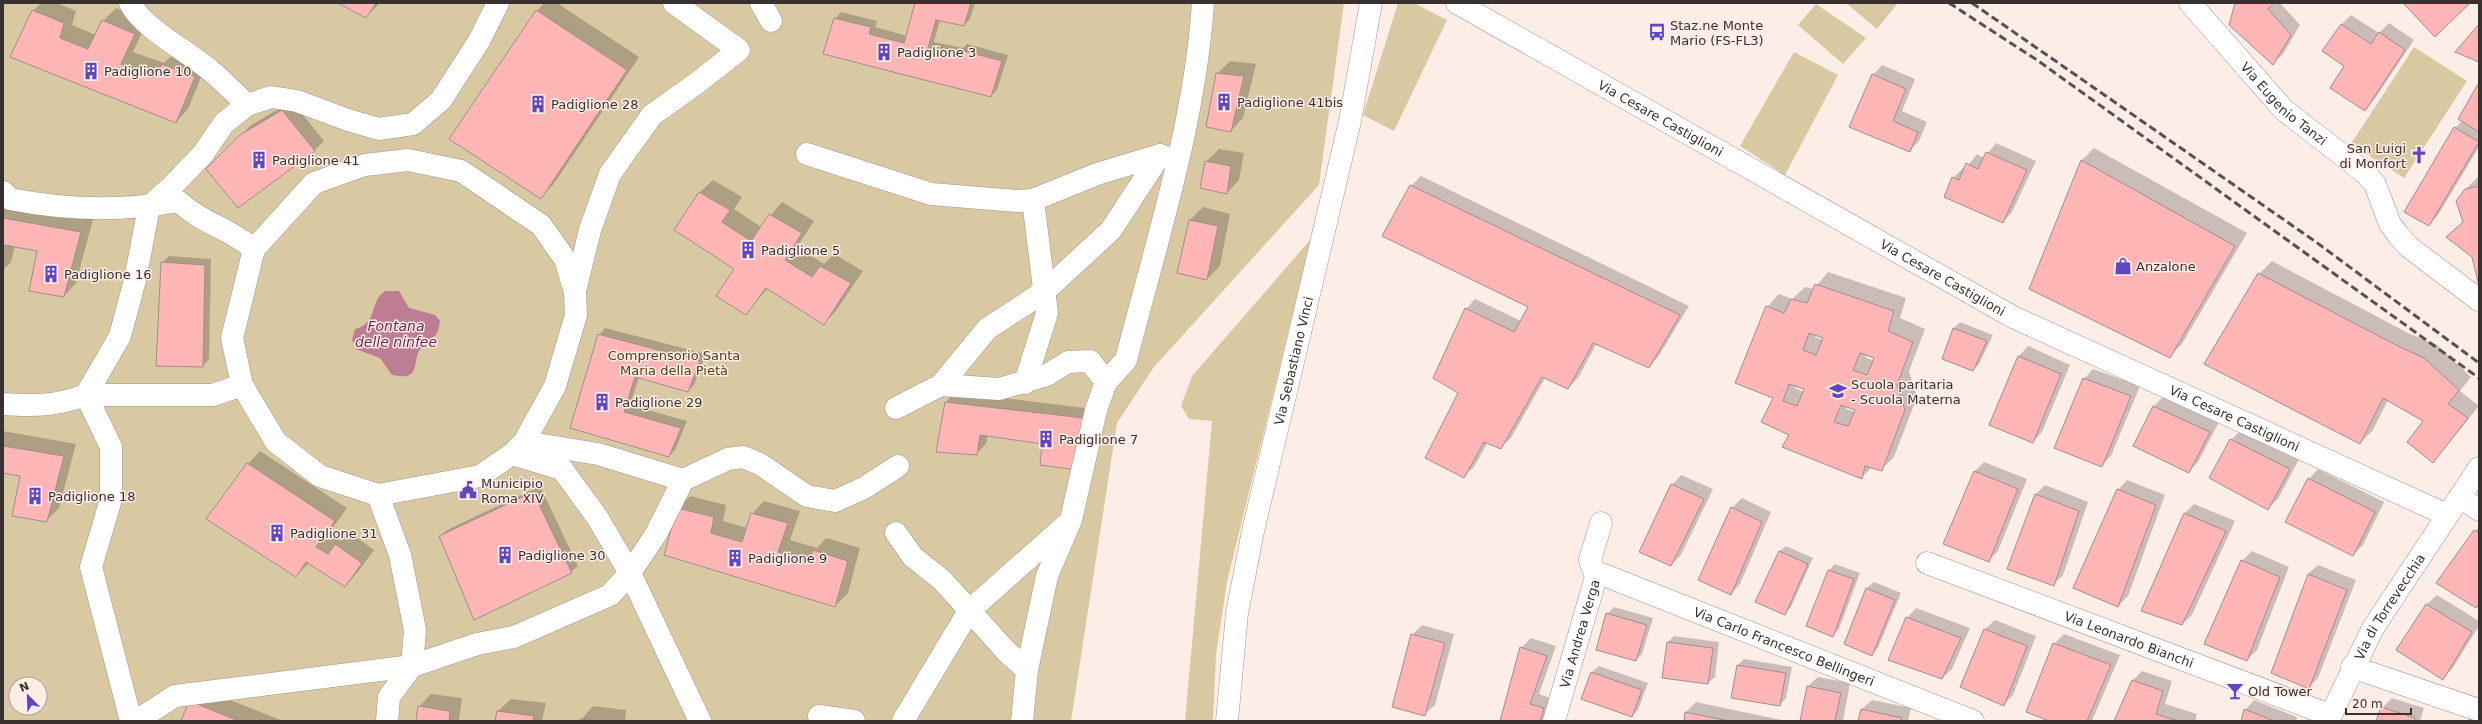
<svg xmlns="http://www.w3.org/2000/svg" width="2482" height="724" font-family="'DejaVu Sans',sans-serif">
<rect width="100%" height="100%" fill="#fdede7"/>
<g fill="#d9c9a3" fill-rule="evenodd">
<path d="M3,3h1341l-25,182 -165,182 -37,56 -46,298h-1068zM16,684h24v24h-24z"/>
<path d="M1398,3h16l33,17 -53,111 -31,-16z"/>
<path d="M1846,3h52l-21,26z"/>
<path d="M1816,4l50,34 -23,26 -45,-39z"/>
<path d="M2414,47l53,34 -63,97 -53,-34z"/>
<path d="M1794,52l44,23 -53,100 -45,-29z"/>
<path d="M1311,239l-84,343 -11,73 -3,66h-28l27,-300 -23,-2 -8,-13 11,-30z"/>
</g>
<path fill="#bd7d95" d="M385,291h14l10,17 26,7 5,6c-2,19 -9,15 -19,27 -10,12 2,34 -29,27l-12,-17 -24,-9 -4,-9 3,-11c24,-6 13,-26 30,-38z"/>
<g fill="#0003" fill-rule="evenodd">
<path d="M41,3h16l19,8 -4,14 24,10 7,-14 13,-13 31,14 -14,30 31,11 11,-11 31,13 -18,44 -12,13 -165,-66 22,-45z"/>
<path d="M340,3h40l-14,14z"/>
<path d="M544,3h13l82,54 -86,128 -12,12 -4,-186z"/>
<path d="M916,3h59l-5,16 -6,6 -24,-5 -6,22 29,6 4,-4 41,11 -11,35 -6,6 -156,-77 6,-7 36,9 -2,6 32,9z"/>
<path d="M2236,3h44l20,22 -17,29 -10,9z"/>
<path d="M2351,15l28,18 10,-10 25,17 -40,60 -9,9 -19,-43 -4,-42z"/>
<path d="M1230,61l26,3 -13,54 -12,13 -14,-57z"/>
<path d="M1882,65l33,14 -13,32 25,11 -8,19 -10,10 -58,-24 22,-52z"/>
<path d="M2479,85v62l-41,68 -9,10 -23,-13 49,-84 7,-7z"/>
<path d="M292,101l32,40 -10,10 -107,18 44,-44z"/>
<path d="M1996,143l40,18 -24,51 -9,10 -50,-44 10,-10 2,1 12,-15 7,4z"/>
<path d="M2094,148l153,85 -65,111 -13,13 -88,-196z"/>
<path d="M1219,149l25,4 -5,27 -12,13 -21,-31z"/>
<path d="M1421,176l268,130 -31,51 -10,10 -51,-24 -19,35 -10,10 -23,-10 -34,60 -10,9 -13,-5 -14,25 -10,9 -5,-84 7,-83 9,-10 46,22 9,-15 -119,-120z"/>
<path d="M2478,177h1v104l-6,-25 -26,-19 17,-16 1,-31z"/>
<path d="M713,180l29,17 -8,12 27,18 21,-25 32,19 -17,26 27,17 10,-10 29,17 -27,40 -13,13 -55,-36 -23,26 -10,-46 -59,-38 24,-38z"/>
<path d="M3,203l90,16 -17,64 -12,13 -26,-46 -23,-4 -4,16 -8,8z"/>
<path d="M1203,207l27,7 -10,52 -13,13 -28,-6 11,-53z"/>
<path d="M169,256l42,3 -2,101 -7,6 -40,-103z"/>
<path d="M2272,261l138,73 27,11 34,32 -11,14 19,15 -46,56 -8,-42 -37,-20 -15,30 -13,13 -101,-169z"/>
<path d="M1828,272l78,26 -6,20 25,11 -16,42 8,26 -23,60 -13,13 -9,-3 -11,11 -71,-44 -15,-37 -8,-90 12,-13 13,5 13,-12 9,2zM1816,334l8,4 -1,2 -8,-3zM1866,355l9,3 -1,3 -9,-4zM1796,386l9,3 -1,3 -9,-4zM1847,406l9,3 -1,3 -9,-3z"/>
<path d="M1960,322l33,13 -14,29 -6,6 -20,-41z"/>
<path d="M605,328l101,26 -12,31 -7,6 -48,-14 -9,28 57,16 -12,29 -6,6 -98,-29 28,-92z"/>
<path d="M2028,346l42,19 -28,67 -9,10 -42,-18 28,-68z"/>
<path d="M2093,369l47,17 -29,70 -10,10 -17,-87z"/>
<path d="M955,392l139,17 -7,50 -44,-16 -55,-8 -2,9 -10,10 -38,-3 8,-49z"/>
<path d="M2164,396l55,26 -21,40 -9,9 -55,-25 20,-40z"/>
<path d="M2241,430l58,29 -21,40 -10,9 -37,-68z"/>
<path d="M3,431l73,13 -17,64 -13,13 -25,-46 -18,-3z"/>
<path d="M260,451l87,57 -19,26 12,7 9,-9 25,18 -17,23 -12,13 -36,-23 -13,13 -48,-112z"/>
<path d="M1984,462l43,17 -29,72 -10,10 -14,-89z"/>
<path d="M2318,469l66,33 -21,43 -10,10 -44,-76z"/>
<path d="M1681,475l32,14 -32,66 -10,10 1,-80z"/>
<path d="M2127,480l38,15 -37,101 -10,10v-116z"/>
<path d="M2045,485l43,17 -25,73 -10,10 -18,-90z"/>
<path d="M540,486l38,80 -7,6 -131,-36 7,-6z"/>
<path d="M690,496l36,9 -3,16 25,7 4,-14 12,-13 36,10 -10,29 27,8 9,-10 34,10 -12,45 -13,13 -170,-52 13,-45z"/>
<path d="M1742,498l29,14 -31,72 -9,10 1,-86z"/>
<path d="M2194,504l41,17 -43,94 -10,9 2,-110z"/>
<path d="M2479,526v78l-42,-21z"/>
<path d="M1786,546l27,12 -22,49 -7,7 -5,-62z"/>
<path d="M2252,551l37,16 -32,83 -10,10 -5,-99z"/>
<path d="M1835,564l25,9 -21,56 -6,6 -25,-9 21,-56z"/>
<path d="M2318,565l38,15 -38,98 -10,10v-114z"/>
<path d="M1874,582l27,11 -23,55 -7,7 -26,-11 22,-56z"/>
<path d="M2437,595l42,26v5l-27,43 -10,10 -45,-29 30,-46z"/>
<path d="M1614,607l39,11 -11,36 -6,6 -29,-46z"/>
<path d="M1916,608l54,20 -18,41 -10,9 -35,-60z"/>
<path d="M1995,620l41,16 -23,59 -10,10 -41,-18 23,-58z"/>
<path d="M1422,625l32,9 -19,71 -10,9 -13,-79z"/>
<path d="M2064,634l56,21 -28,66h-40l2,-77z"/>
<path d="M1674,636l45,6 -4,35 -7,6 -40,-41z"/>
<path d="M1531,638l25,8 -17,48 14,5 -7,22h-45l20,-73z"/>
<path d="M1744,659l48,8 -6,31 -6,7 -42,-40z"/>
<path d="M1599,666l49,17 -10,27 -6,6 -50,-17 10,-27z"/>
<path d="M2142,671l30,10 -7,23 32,10 -2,7h-80l17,-40z"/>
<path d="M1818,677l32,6 -7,38h-42l7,-35z"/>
<path d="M202,689l81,32h-101z"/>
<path d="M431,694l31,4 -3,23h-42l2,-14z"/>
<path d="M2392,698l32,10 -4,13h-43l5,-13z"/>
<path d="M511,699l35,4 -4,18h-46l2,-10z"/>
<path d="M1872,700l39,8 -3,13h-49l3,-12z"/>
<path d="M2254,700l43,17 -1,4h-54l3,-11z"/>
<path d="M1696,702l85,18v1h-96l1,-9z"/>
<path d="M593,706l33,4 -1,11h-45z"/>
<path d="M2470,718l9,3h-12z"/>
</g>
<g fill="#fdb5b5" stroke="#a18d8d" fill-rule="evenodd">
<path d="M338,3h38l-10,15z"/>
<path d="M915,3h56l-7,23 -28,-6 -8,28 30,7 2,-5 42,11 -11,36 -168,-43 11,-36 37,9 -2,7 35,9z"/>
<path d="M2235,3h39l-6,6 23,26 -18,30 -44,-40z"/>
<path d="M2403,3h67l-35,34z"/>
<path d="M32,10l32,13 -4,15 28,11 14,-29 33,14 -14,30 33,13 8,-13 33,13 -19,46 -166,-66z"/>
<path d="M536,10l91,60 -86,129 -92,-60z"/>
<path d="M2341,24l30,20 8,-12 26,18 -40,61 -35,-23 14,-22 -22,-15z"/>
<path d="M2479,24v38l-24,-10z"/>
<path d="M1216,73l28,3 -13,56 -25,-5z"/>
<path d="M1872,74l34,15 -13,32 25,11 -8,20 -61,-25z"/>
<path d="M2478,84h1v48l-21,-13z"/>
<path d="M282,110l33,41 -77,57 -32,-39 34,-34z"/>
<path d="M2454,127l25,15 -50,84 -25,-14z"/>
<path d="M1986,152l41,18 -24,53 -59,-26 8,-20 7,3 7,-17 12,6z"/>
<path d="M2081,160l154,86 -65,112 -141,-69z"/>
<path d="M1205,161l26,5 -4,28 -27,-6z"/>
<path d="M1410,185l270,130 -31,53 -56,-25 -25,46 -26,-12 -41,72 -17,-7 -20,36 -39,-20 33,-65 -25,-15 32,-70 49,24 14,-25 -146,-71z"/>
<path d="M2479,186v100l-7,-29 -26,-20 17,-15 -7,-21 9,-12z"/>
<path d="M699,192l31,18 -8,12 29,19 18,-27 33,19 -17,27 27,17 8,-11 31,17 -27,42 -58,-37 -20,27 -30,-19 18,-27 -60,-39z"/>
<path d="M3,218l78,14 -17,65 -35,-6 8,-40 -32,-6 -2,12z"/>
<path d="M1189,220l29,6 -11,54 -30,-7z"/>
<path d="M161,262l44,3 -2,102 -47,-1z"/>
<path d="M2258,273l140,73 26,12 35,32 -11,14 20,14 -35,45 -26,-21 16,-21 -40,-23 -23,46 -156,-80z"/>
<path d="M1815,284l79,27 -6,20 25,11 -16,43 8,25 -23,61 -17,-5 -3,13 -80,-32 7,-12 -28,-13 12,-24 -38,-15 31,-77 18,7 7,-14 16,4zM1809,333l14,5 -7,17 -13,-5zM1860,353l14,5 -7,17 -14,-5zM1789,384l15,5 -7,17 -14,-5zM1841,405l14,5 -7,16 -14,-4z"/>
<path d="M1953,328l34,13 -14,30 -31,-12z"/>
<path d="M598,334l102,27 -12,31 -53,-15 -11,35 57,16 -12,29 -99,-29z"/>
<path d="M2018,356l43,18 -28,69 -44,-18z"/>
<path d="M2083,378l48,18 -29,71 -48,-19z"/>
<path d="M945,402l139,16 -6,52 -38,-5 2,-21 -62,-9 -3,20 -41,-3z"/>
<path d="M2153,406l57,26 -21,41 -56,-27z"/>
<path d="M2230,439l60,30 -22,41 -59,-32z"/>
<path d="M3,446l61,10 -17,66 -35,-6 8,-40 -17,-3z"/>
<path d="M247,463l88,58 -19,26 12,7 7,-10 27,19 -17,24 -39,-25 -10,15 -90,-58z"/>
<path d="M1974,471l44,18 -29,73 -46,-18z"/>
<path d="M2308,478l67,34 -22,44 -68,-34z"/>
<path d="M1671,484l33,15 -33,67 -32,-14z"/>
<path d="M2117,489l39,16 -38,102 -45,-19z"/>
<path d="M533,492l39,81 -98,47 -35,-84z"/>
<path d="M2035,494l44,17 -25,75 -47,-17z"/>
<path d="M1731,507l31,15 -31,73 -33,-15z"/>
<path d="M677,508l37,9 -3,16 31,9 9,-29 37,10 -10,29 31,9 4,-11 35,11 -13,46 -171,-52z"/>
<path d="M2184,513l42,18 -44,94 -41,-14z"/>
<path d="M2474,530l5,3v71l-3,4 -40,-25z"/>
<path d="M1779,551l29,13 -23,51 -30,-13z"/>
<path d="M2241,560l39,17 -33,84 -43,-17z"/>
<path d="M1828,570l26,9 -21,58 -27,-11z"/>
<path d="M2308,574l39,16 -38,99 -38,-16z"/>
<path d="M1866,588l29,12 -23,56 -28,-12z"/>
<path d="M2426,604l46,28 -29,48 -47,-30z"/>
<path d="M1606,613l41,12 -11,36 -40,-11z"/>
<path d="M1906,617l55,21 -19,41 -54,-19z"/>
<path d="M1984,629l43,17 -23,60 -44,-19z"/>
<path d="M1411,634l34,9 -20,73 -33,-9z"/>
<path d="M1667,642l46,6 -5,36 -46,-6z"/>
<path d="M2053,643l58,22 -24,56h-38l-23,-9z"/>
<path d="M1520,647l27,9 -17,48 14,4 -4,13h-40z"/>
<path d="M1737,665l49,8 -6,33 -49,-8z"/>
<path d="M1591,672l51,18 -10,27 -51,-18z"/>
<path d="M2132,680l31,11 -7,23 22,7h-64z"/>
<path d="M1807,686l34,7 -6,28h-35z"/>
<path d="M189,701l50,20h-58z"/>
<path d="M418,706l32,5 -1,10h-33z"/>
<path d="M2381,707l34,11 -1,3h-38z"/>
<path d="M1861,709l41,9 -1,3h-43z"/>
<path d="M2244,709l30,12h-33z"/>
<path d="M497,711l37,5 -1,5h-38z"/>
<path d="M1685,712l44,9h-45z"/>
<path d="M580,719l21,2h-22z"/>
</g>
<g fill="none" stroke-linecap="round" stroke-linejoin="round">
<g stroke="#a5938d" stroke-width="23">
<g id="minor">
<path d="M130,3c12,25 59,49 81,68 12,10 24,22 36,34"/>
<path d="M761,3l10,18"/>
<path id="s1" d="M1457,3l556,314 434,198"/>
<path id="s2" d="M2190,3l94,107 80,62 11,12 15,40 9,12 10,11 70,53"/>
<path d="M807,154l124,40 86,7 16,-1 64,-26 63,-19 17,6"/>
<path d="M408,160l53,11 80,54 24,34 10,33 1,23 -21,71 -31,56 -12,12 -32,22 -102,19 -58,-19 -44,-34 -34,-57 -10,-47 22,-89 60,-66 51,-18z"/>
<path d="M3,192l7,7c56,11 111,13 168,2 24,22 50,27 76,48"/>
<path d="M575,291l15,-61 20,-56 42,-59 45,-32 42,-33 -65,-47"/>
<path d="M1025,383l22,-70 -14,-113"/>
<path d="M941,385l46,-56 58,-38 66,-61 49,-75"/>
<path d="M3,404c33,2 52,2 83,-9l34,-59 15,-56 14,-73 21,-19 33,-34 21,-31 23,-18 24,-8 26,4 51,19 31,9 34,-5 28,-24 38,-59 19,-38"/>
<path d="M896,408l45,-23 58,4 48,-14 21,-13 22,-1 16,21"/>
<path d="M524,442l74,12 85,26"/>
<path d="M512,454l50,15 35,48 33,56 70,148"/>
<path d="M378,495l22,60 15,75 -3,36 -23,31 -2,24"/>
<path d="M2460,497l19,13"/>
<path d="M896,533l17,24 29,23 64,71 21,19"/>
<path id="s3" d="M1927,563l403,152"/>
<path id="s4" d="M1596,577l8,-2 369,146"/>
<path d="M2352,667l127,43"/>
<path d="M819,716l35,5"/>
<path d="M131,721l-40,-154 20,-68v-52l-25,-52h127l29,-10"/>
<path d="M136,721l39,-25 237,-30 65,-22 37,-7 96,-42 20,-22 26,-39 27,-54 45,-21 15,-2 17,7 47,32 28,5 29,-13 34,-22"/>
<path d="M903,721l66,-110 97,-86"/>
<path d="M1022,721l5,-51 20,-94 24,-56 25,-110 10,-28 20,-22c30,-117 69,-236 77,-357"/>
<path id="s5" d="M1227,721l10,-108 16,-82 97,-410 21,-118"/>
<path id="s6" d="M1554,721l42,-144 -6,-17 11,-37"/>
</g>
</g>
<g stroke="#a5938d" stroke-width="23">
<g id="major">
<path id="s7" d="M2328,721l45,-93 106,-160"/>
</g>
</g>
<use href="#minor" stroke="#fff" stroke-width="22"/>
<use href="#major" stroke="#fff" stroke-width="22"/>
<g stroke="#5a514e" stroke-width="3" stroke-dasharray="8 4" stroke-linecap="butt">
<path d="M1949,3l88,57 442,318"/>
<path d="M1972,3l344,239 163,121"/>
</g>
</g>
<defs>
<g id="bus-bare" transform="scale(1.38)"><path d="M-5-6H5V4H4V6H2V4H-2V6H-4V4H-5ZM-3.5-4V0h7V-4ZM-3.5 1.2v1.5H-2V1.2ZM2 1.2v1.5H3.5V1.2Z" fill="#5e47c0" stroke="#fdede7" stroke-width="2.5" paint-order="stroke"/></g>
<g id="building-bare" transform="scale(1.38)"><path d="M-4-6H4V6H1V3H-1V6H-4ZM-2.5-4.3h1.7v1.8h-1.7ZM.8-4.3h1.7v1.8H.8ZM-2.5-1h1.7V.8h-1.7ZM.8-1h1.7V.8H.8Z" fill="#5e47c0" stroke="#fdede7" stroke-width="2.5" paint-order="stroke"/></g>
<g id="church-bare" transform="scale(1.38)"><path d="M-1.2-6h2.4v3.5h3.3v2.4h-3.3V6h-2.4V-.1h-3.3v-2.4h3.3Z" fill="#5e47c0" stroke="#fdede7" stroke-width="2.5" paint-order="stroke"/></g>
<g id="shop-bare" transform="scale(1.38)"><path d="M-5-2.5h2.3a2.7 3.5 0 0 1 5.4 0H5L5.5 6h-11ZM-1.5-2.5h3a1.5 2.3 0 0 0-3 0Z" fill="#5e47c0" stroke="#fdede7" stroke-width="2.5" paint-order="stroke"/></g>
<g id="school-bare" transform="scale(1.38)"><path d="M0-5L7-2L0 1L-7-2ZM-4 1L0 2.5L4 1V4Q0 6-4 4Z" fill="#5e47c0" stroke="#fdede7" stroke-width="2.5" paint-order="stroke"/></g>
<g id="civic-bare" transform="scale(1.38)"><path d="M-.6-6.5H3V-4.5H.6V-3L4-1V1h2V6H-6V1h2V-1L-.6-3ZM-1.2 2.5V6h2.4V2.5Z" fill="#5e47c0" stroke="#fdede7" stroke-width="2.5" paint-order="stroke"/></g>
<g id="bar-bare" transform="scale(1.38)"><path d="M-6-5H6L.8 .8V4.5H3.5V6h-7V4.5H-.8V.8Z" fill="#5e47c0" stroke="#fdede7" stroke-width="2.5" paint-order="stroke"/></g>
</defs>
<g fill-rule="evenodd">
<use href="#bus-bare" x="1657" y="32"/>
<use href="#building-bare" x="884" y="52"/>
<use href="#building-bare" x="91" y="71"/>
<use href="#building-bare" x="1224" y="102"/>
<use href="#building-bare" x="538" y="104"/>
<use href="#church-bare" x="2419" y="155"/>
<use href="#building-bare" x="259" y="160"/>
<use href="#building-bare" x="748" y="250"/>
<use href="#shop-bare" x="2123" y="266"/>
<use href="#building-bare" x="51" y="274"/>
<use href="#school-bare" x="1838" y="391"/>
<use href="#building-bare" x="602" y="402"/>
<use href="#building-bare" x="1046" y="439"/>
<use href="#civic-bare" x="468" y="490"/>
<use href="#building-bare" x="35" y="496"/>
<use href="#building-bare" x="277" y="533"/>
<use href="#building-bare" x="505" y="555"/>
<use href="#building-bare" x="735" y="558"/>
<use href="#bar-bare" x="2235" y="691"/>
</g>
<g text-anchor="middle" stroke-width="3" stroke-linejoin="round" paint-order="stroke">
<g font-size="13" fill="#39312f" stroke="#fdede7" text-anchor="start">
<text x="1670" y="30">Staz.ne Monte<tspan x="1670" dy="15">Mario (FS-FL3)</tspan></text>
<text x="897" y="57">Padiglione 3</text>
<text x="104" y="76">Padiglione 10</text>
<text x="1237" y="107">Padiglione 41bis</text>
<text x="551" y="109">Padiglione 28</text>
<text x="2406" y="153" text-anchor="end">San Luigi<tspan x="2406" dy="15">di Monfort</tspan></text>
<text x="272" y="165">Padiglione 41</text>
<text x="761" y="255">Padiglione 5</text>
<text x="2136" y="271">Anzalone</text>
<text x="64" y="279">Padiglione 16</text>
<text x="1851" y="389">Scuola paritaria<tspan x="1851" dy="15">- Scuola Materna</tspan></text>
<text x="615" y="407">Padiglione 29</text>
<text x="1059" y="444">Padiglione 7</text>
<text x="481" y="488">Municipio<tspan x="481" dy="15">Roma XIV</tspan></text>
<text x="48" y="501">Padiglione 18</text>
<text x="290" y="538">Padiglione 31</text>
<text x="518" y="560">Padiglione 30</text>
<text x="748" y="563">Padiglione 9</text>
<text x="2248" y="696">Old Tower</text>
</g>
<g font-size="13" fill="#39312f" stroke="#fdede7">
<text dy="5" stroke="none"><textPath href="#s2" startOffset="138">Via Eugenio Tanzi</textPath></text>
<text dy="5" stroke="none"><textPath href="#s1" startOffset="234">Via Cesare Castiglioni</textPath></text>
<text dy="5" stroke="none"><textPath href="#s1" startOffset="558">Via Cesare Castiglioni</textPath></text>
<text dy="5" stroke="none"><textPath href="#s5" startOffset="367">Via Sebastiano Vinci</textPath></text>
<text dy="5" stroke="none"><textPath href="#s1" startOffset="882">Via Cesare Castiglioni</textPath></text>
<text dy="5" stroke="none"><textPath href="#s7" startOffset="130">Via di Torrevecchia</textPath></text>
<text dy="5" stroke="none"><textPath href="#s6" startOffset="91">Via Andrea Verga</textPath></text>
<text dy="5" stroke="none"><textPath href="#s3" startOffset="216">Via Leonardo Bianchi</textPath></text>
<text dy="5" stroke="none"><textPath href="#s4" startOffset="202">Via Carlo Francesco Bellingeri</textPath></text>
</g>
<g font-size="13" fill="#523f0e" stroke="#fdede7">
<text x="674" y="360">Comprensorio Santa<tspan x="674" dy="15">Maria della Pietà</tspan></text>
</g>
<g font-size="14" font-style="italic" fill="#77294c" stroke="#fdede7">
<text x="396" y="331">Fontana<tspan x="396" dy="16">delle ninfee</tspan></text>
</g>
</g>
<rect width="2482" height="724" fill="none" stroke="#39312f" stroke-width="8"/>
<g transform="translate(28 696) rotate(337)"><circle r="19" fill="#fdede7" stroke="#afa29d"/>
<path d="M0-3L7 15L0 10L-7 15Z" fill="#5e47c0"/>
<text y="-6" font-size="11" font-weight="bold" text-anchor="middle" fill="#39312f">N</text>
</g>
<path d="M2346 708v6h65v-6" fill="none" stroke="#39312f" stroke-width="2"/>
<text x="2352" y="708" font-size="12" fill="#39312f" stroke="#fdede7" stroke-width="3" paint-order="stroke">20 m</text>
</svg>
